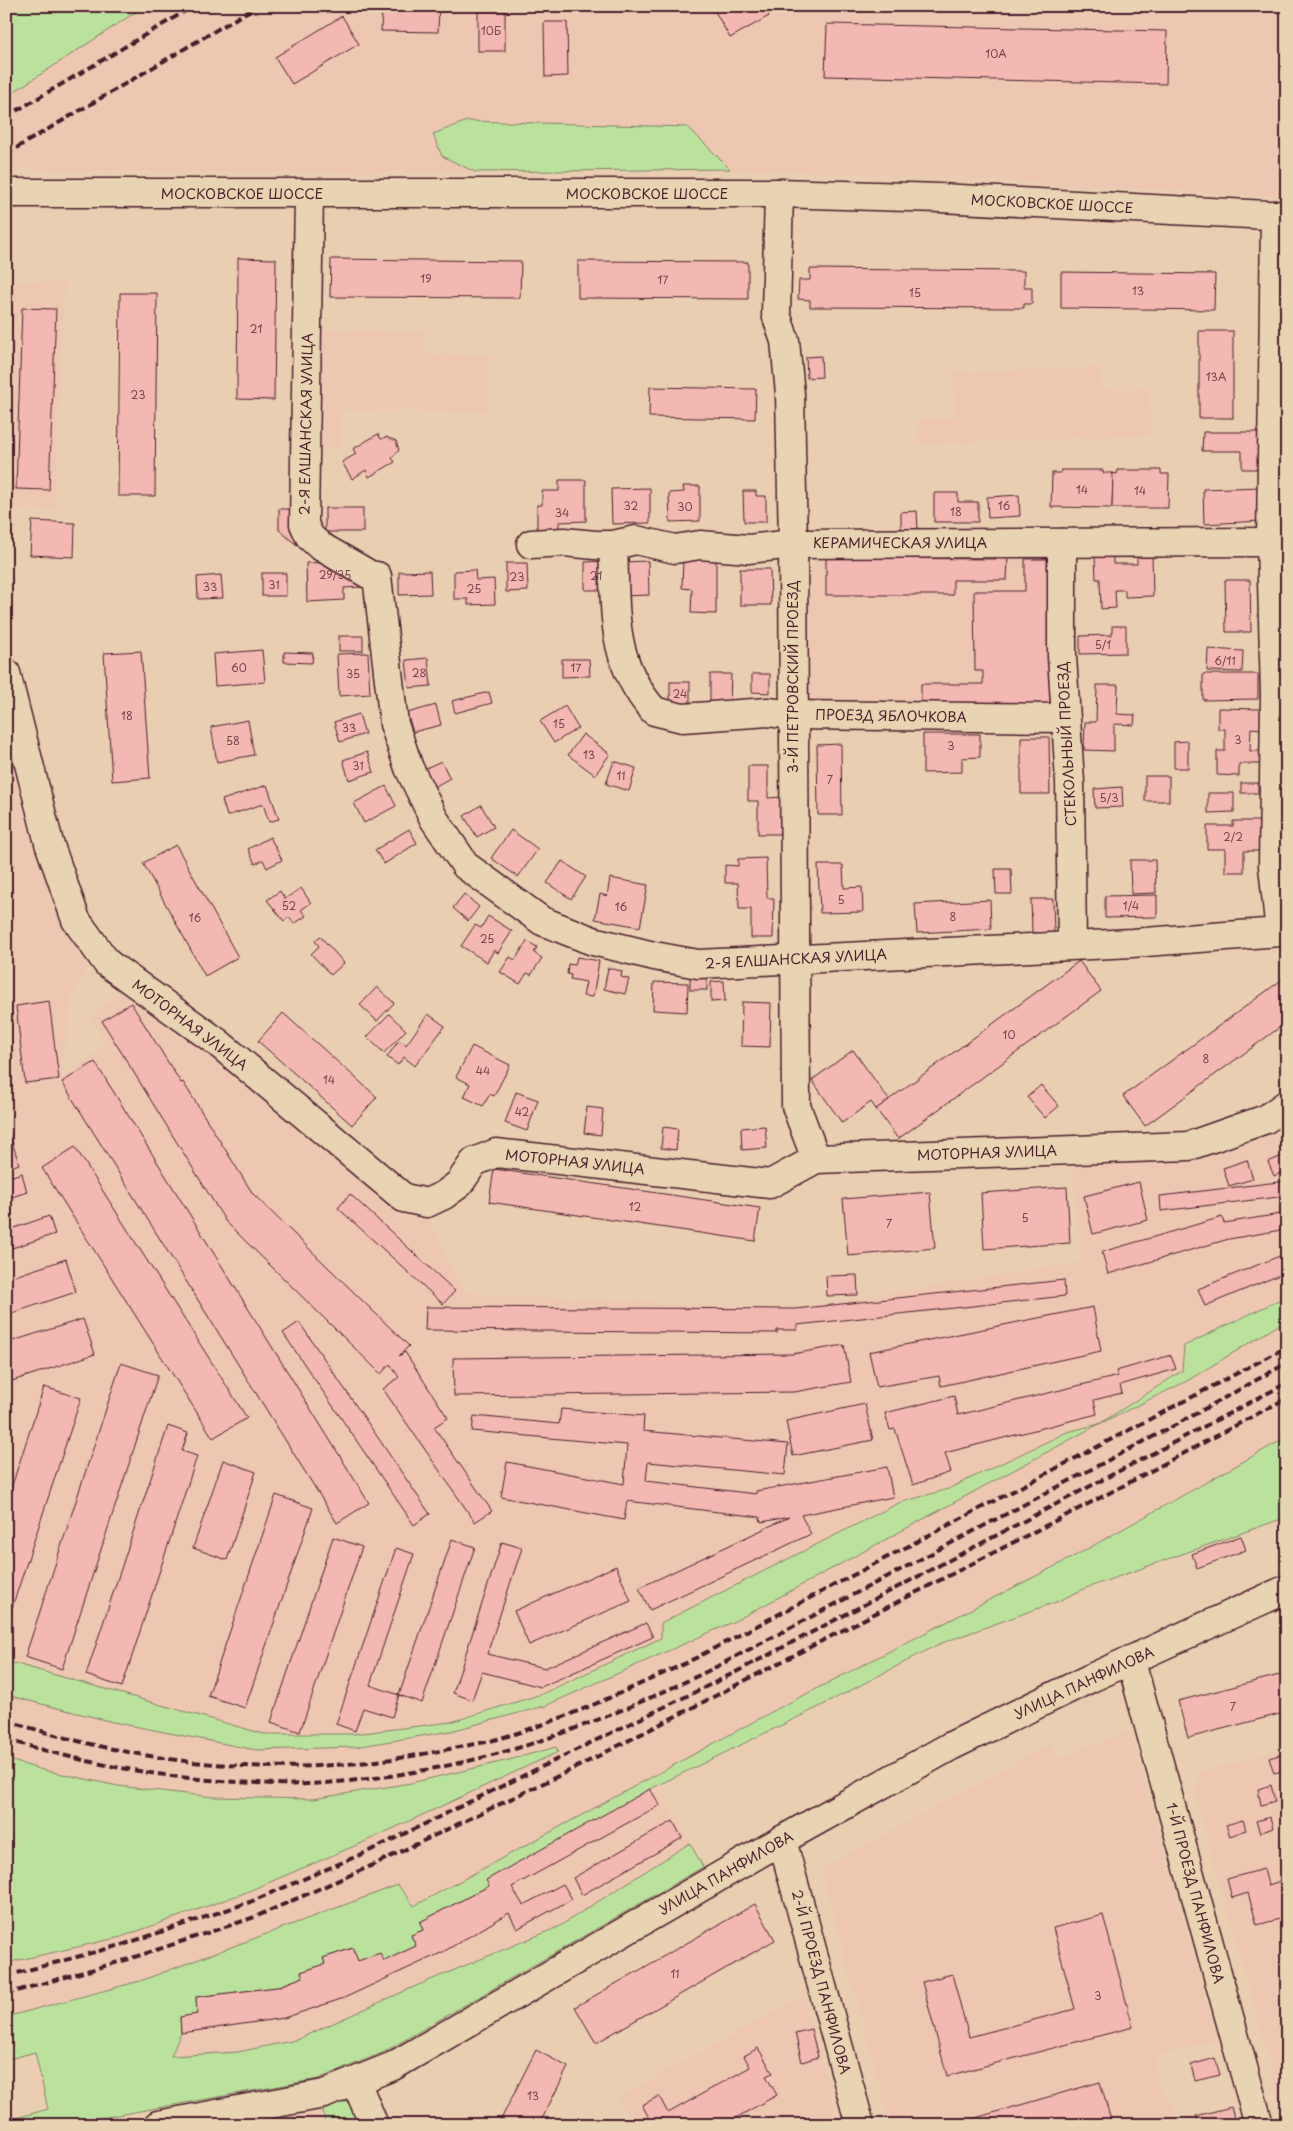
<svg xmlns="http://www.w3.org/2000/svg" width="1293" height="2131" font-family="'Playpen Sans',sans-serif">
<rect width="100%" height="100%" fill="#eaceb2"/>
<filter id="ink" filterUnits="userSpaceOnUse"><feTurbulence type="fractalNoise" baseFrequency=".02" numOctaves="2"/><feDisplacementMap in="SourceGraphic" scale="10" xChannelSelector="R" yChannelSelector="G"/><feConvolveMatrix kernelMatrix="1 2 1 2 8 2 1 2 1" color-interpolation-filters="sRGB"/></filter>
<g filter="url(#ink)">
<g fill="#edc7b2">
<path d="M67,6h1220v191l-332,-19 -225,-9 -426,4 -236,-2 -62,-3v-124z"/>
<path d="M6,281l59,2 -11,226 -48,-1z"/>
<path d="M321,330l103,2v22l65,1 -1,57 -147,-2 1,39 -24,1z"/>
<path d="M1100,367l1,23 48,-2 2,47 -232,9 -1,-24 37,-2 -1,-45z"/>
<path d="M1054,554l5,156 -252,-1 -6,-132 25,-19z"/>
<path d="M6,712l86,247 -21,38 -10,84 45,-37 -15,-28 34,-27 117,84 155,132 32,15 36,73 323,16 293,-47 -10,-103 216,-42v179l-102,50 -3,25 -78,50 83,-40 100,-61v117l-216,121 -294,151 -363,197 -408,111v-54l115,-26 123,-44 120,-51 194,-90 -3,-5 -46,13 -98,23 -98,16 -100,-2 -95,-11 -79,-17 -33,-10v-64l107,27 242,25 96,-16 94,-25 190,-85 171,-93 161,-96 -119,57 -49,14 -238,120v15l-119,56 -91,28 -96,12h-91l-258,-73z"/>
<path d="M1130,1731l87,309 -64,17 10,43 8,-2 7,27h-237l-3,-11 -35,11h-13l-69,-256 231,-126 7,15z"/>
<path d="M1287,1748v377l-90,-322 1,-30z"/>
<path d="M658,1786l32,57 -132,84 -142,59 -120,54 -58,12 -67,4 10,-23 -1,-16 16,-20 107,-20 -2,-5 22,-14 30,-10 58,-13 9,-13z"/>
<path d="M803,1996l37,129h-207l-15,-27z"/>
<path d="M323,2109l2,16h-93z"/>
</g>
<g fill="#bbe29d" stroke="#828064">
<path d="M6,6h139l-139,91z"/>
<path d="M467,121l221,6 42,42 -255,3 -33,-16 -9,-22z"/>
<path d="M1287,1296v24l-100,61 -88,43 -364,197 -190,85 -94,25 -96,16 -99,3 -143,-28 -107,-27v-34l258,73h91l96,-12 91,-28 119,-56v-15l238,-120 49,-14 119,-57 32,-8 83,-53 2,-25z"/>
<path d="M1287,1437v80l-201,71 -30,14 -117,42 -120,63 -169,82 -161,97 -69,36 3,8 -12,6 5,10 -32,15h-26l-6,-13 -29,10 2,6 -24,8 2,5 -26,10 -81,10 1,17 -17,3 1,16 -10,23 67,-4 58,-12 120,-54 142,-59 132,-84 13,24 -321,186 -64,26 -256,46h-56v-4l42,-12 -13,-57 -29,8v-43l134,-36 258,-96 16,21 363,-197 294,-151z"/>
<path d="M556,1747l2,5 -194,90 -120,51 -123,44 -115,26v-204l33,10 79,17 95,11 100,2 98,-16 98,-23z"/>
<path d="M351,2100l17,25h-43l-2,-16z"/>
</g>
<g fill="#f4b8b3" stroke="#4a1f2b">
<path d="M382,6h57l-1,26 -57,-1z"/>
<path d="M712,6h52l5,10 -39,22z"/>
<rect x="478" y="11" width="27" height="40"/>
<path d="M342,16l17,28 -67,40 -17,-27z"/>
<path d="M544,22h23l1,54 -23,1z"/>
<path d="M827,24l340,7 -1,53 -341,-8z"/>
<path d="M238,258l38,1 -2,141 -37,-1z"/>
<path d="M331,259l190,2 -1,37 -190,-1z"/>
<path d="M578,261l170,1v37l-170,-1z"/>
<path d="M810,269l214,2v16h8v17h-8v4l-214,-1v-7l-12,-1 1,-19h11z"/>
<path d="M1061,272l154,2 -1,36 -153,-2z"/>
<path d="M120,293h37l-2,203h-37z"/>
<path d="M6,306l6,1 -6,85z"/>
<path d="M22,308l34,1 -7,181 -33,-1z"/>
<rect x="1199" y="331" width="34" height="87"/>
<path d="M821,356l1,21 -15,1 -1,-21z"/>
<path d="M650,387l106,2 -1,30 -106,-2z"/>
<path d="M1203,432h55v37h-16v-18h-40z"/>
<path d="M378,434l3,5 5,-2 10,4 3,9 -7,8 3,4 -26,15 -3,-7 -14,9 -10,-17 14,-8 -3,-5z"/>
<path d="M1061,470h42v3h10l-1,35 -61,-1 1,-34h9z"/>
<path d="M1118,470h43v4h8l-1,34h-56l1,-35 4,1z"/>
<path d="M559,480h27v41l-27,1v10h-22v-27h5v-14h17z"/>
<path d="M683,486h17v35l-30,1 -1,-29 15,-1z"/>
<path d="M1261,487l1,34 -58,3 -1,-35z"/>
<path d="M650,488v35l-38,1 -1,-35z"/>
<path d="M743,491h13v5h10v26h-22z"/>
<path d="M934,493h24v9h20v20h-44z"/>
<path d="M1019,495l1,21 -32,2 -1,-21z"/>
<rect x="325" y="508" width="38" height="24"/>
<path d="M279,509h17l2,37 -19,-16z"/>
<path d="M917,511l1,19h-17v-18z"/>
<path d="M32,521l43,2 -1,34 -44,-2z"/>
<path d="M1137,555h15l1,41 -28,1v-7h-10l1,18 -15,1 -1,-30h-4l-1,-22 18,-1v8h24z"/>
<path d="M683,558l33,1v55l-25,-1 1,-24 -10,-1z"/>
<path d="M826,558l182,1 -1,21h-54v15h-127z"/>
<path d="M1025,559h25v149l-129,1v-25h62v-13h-8l-1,-80h51z"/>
<path d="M363,561l1,26 -20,1v12l-37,2 -1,-39z"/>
<path d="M607,561v29h-22v-28z"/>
<path d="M648,561l1,34 -26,1 -1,-34z"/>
<path d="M506,563h21l1,28 -22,1z"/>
<path d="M740,569h30l1,36h-31z"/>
<path d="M475,570l1,10 18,-1 1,25 -27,1v-6h-14v-28z"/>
<path d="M430,571l1,23 -32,1v-23z"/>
<rect x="262" y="573" width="24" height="23"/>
<path d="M221,575l2,23 -25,1 -1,-22z"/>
<path d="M1225,580h25l1,52h-25z"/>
<path d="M1112,626h14v27l-46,1v-18l32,-1z"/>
<rect x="339" y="636" width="24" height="15"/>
<path d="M1208,649l35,2 -1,21 -35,-1z"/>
<path d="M262,650l3,32 -50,4 -2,-32z"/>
<path d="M141,651l9,127 -38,3 -8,-128z"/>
<path d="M284,652l29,1 -1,10 -28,-1z"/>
<path d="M368,653l2,41 -31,2 -2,-42z"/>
<path d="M428,658l3,28 -22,2 -3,-28z"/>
<path d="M562,659h27l1,17 -28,1z"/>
<path d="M710,674h21l-1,31h-20z"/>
<path d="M752,674h18v19l-18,-1z"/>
<path d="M1203,674h55v25l-55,1z"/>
<rect x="670" y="682" width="20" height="23"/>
<path d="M1097,685h21l-1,29 18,1 -1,10 -20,-1v27l-30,-1 1,-28h11z"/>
<path d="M489,692l3,11 -37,10 -3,-12z"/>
<path d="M436,705l5,20 -28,7 -6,-19z"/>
<path d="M565,706l13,22 -24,15 -14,-22z"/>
<path d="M1218,708l43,1v20l-10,-1 -1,23h11v13h-22v12l-22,-1v-24h8v-22h-7z"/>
<path d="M359,714l6,20 -25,8 -6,-20z"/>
<path d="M248,720l6,35 -37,7 -6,-35z"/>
<path d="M583,734l27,20 -15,21 -27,-20z"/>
<path d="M923,734h57v23l-18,1v14l-39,1z"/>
<path d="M1021,737h28l1,57h-29z"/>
<path d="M1188,741v27h-14v-26z"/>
<path d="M841,744l1,71h-24l-1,-70z"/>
<path d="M367,752l7,20 -25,8 -6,-20z"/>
<path d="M441,761l9,17 -16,9 -10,-18z"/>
<path d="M614,761l22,7 -7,23 -23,-7z"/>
<path d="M748,766h20v32l12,-1v37h-22v-33h-10z"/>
<rect x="1145" y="776" width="24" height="25"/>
<rect x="1241" y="783" width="17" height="10"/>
<path d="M267,785l12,34 -10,3 -6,-18 -36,12 -5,-16z"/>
<path d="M386,786l10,20 -32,17 -10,-20z"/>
<path d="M1122,787l1,20 -28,1 -1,-19z"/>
<path d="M1208,793h26v19l-26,1z"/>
<path d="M481,805l13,22 -17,10 -13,-21z"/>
<path d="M1233,821h26l1,30h-16v21h-19v-23h-18v-23h26z"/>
<path d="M409,829l8,14 -33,21 -9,-14z"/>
<path d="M511,830l27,19 -20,28 -27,-19z"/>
<path d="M270,837l12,23 -15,8 -4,-8 -8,4 -7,-15z"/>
<path d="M176,845l62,112 -33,19 -62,-113z"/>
<path d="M766,858l1,40h7l-1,40h-22v-29h-12l-1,-26h-13v-18l13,1v-7z"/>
<path d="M1130,860h25l1,33 -25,1z"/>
<path d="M562,861l24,16 -15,22 -24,-16z"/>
<path d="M818,865h25l1,23 18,-1 1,25 -43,1z"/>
<path d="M995,869h16l1,25h-16z"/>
<path d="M610,878l38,7 -8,42 -45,-8 5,-25 7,2z"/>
<path d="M301,888l10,15 -10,7 5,6 -12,8 -5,-7 -5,4 -17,-21 13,-9 5,8z"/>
<path d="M464,894l15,13 -11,14 -15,-13z"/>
<path d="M1157,895v22l-52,1v-22z"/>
<path d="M1031,899h22l1,34h-22z"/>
<path d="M990,900l1,29 -74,4 -2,-29z"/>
<path d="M488,916l24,15 -14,22 -4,-3 -7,12 -26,-16 14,-21 6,3z"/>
<path d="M320,936l24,27 -13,12 -20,-21 8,-8 -4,-5z"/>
<path d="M527,941l10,6 -3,6 8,5 -11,17 -4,-2 -7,11 -20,-12 10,-15 5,3z"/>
<path d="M577,957l22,4 -6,36 -10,-1 3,-14 -16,-3 1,-4 -4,-1 1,-10 7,1z"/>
<path d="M1079,961l22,30 -203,148 -22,-30z"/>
<path d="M608,968l14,3 -1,6 8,2 -4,15 -21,-5z"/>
<rect x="690" y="972" width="17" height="18"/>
<path d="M1287,976v46l-142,104 -22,-30z"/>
<path d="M724,981l1,20 -14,1v-20z"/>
<path d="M654,982l34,1 -1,29 -34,-2z"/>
<path d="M377,987l17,16 -17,18 -17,-16z"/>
<path d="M49,1001l10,78 -34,4 -9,-77z"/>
<path d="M742,1002l29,1 -1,44 -29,-1z"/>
<path d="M131,1003l50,80 2,-1 70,112 156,152 -10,10 6,-4 43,66 -14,9 58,84 -17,11 -92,-133 16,-12 -9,-13 -9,10 -155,-152 -124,-201z"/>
<path d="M283,1013l94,84 -25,28 -94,-84z"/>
<path d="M389,1014l17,16 -22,23 -17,-16z"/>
<path d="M428,1014l17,12 -30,40 -11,-9 -6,8 -11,-8 12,-17 7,5z"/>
<path d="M472,1046l38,19 -16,31 -4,-2 -7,12 -19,-9 6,-13 -14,-7z"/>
<path d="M853,1050l36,50 -13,9 -5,-7 -29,21 -30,-43z"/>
<path d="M95,1062l274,441 -32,20 -275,-441z"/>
<path d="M1041,1085l18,21 -14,12 -18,-21z"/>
<path d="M516,1092l22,8 -11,31 -22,-8z"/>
<path d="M587,1107l16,2 -2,26 -17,-2z"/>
<path d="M765,1126l2,22 -25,2 -1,-22z"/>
<path d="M663,1127l15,2 -2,21 -15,-2z"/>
<path d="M9,1132l10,32 -13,5v-36z"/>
<path d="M75,1147l172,271 -34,20 -171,-270z"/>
<path d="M1287,1154v16l-13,6 -6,-14z"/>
<path d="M1247,1160l6,19 -24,7 -6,-18z"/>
<path d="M494,1169l266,39 -5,33 -266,-39z"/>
<path d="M22,1173l5,19 -21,7v-21z"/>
<path d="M1287,1181v15l-126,15 -1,-15z"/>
<path d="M1139,1182l9,38 -55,14 -9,-38z"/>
<path d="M1067,1187l3,56 -86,6 -3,-56z"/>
<path d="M930,1192l5,56 -87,8 -5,-57z"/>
<path d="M350,1194l105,97 -12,13 -105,-96z"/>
<path d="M1287,1213v16l-58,10 -121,35 -6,-22 120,-35 2,6z"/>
<path d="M49,1216l6,18 -49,16v-19z"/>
<path d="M1287,1253v19l-82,34 -7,-17z"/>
<path d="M66,1259l10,33 -70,23v-36z"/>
<path d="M857,1275l1,20 -31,1 -1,-20z"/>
<path d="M1064,1280l1,16 -268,29v5h-20v3l-352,-3 1,-23 369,2z"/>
<path d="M1093,1307l8,44 -160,35 -2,-10 -62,11 -8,-35z"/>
<path d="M83,1319l12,35 -89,29v-40z"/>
<path d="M299,1322l131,192 -16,11 -131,-192z"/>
<path d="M844,1345l7,37 -57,10 -340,4 -1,-38 339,-4z"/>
<path d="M1171,1355l5,14 -56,16 2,8 -28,7 3,14 -152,39 6,19 -38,13 -18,-56 -5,1 -5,-17 69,-17 4,19 160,-39 -2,-5z"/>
<path d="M121,1363l37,12 -96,294 -37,-12z"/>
<path d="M44,1387l37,11 -75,228v-122z"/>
<path d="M865,1404l8,36 -80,16 -7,-35z"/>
<path d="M561,1409l83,7 -1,15 145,13 -3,31 -137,-13 -2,19 110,13v-3l131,-24 6,30 -92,18 10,19 -161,76 -11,-22 150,-71 -28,5 -1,-5 -133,-16 -3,19 -123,-23 6,-35 117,22 3,-39 -155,-14 2,-15 85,8z"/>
<path d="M168,1426l20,7 -6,18 15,5 -75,231 -36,-12z"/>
<path d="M223,1460l33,12 -29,88 -34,-12z"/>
<path d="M276,1495l37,13 -68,200 -37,-12z"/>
<path d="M1241,1536l5,14 -49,18 -5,-14z"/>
<path d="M333,1537l29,10 -62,185 -29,-10z"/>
<path d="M452,1539l23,8 -53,156 -23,-8z"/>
<path d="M502,1542l20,6 -35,106 58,14 101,-45 7,14 -112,50 -59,-15 -10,28 -19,-7z"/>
<path d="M396,1548l18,6 -44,131 29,10 -7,22 -29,-9 -8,23 -19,-7z"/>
<path d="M616,1566l15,35 -102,44 -15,-34z"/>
<path d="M1287,1673v39l-99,26 -10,-37z"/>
<path d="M1283,1754l4,16 -13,3 -5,-15z"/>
<path d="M1271,1785l4,16 -14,4 -3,-16z"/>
<path d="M650,1789l10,16 -148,82 11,18 40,-21 9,15 -55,30 -8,-16 -66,39 -99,46 -60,20 -103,15 -1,-16 17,-3 -1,-17 81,-10 26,-10 -2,-5 24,-8 -2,-6 30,-10 5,13 22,-8 4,8 32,-15 -5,-11 12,-5 -3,-8 69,-36 -3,-6z"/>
<path d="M1270,1817l3,11 -13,5 -4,-12z"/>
<path d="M1243,1820l3,10 -16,6 -4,-11z"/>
<path d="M673,1821l9,17 -100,57 -9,-17z"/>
<path d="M1264,1869l4,16 19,-6v38l-30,8 -9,-32 -16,5 -5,-19z"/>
<path d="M755,1904l20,36 -179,103 -21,-36z"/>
<path d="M1103,1915l30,112 -186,49 -25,-94 30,-8 17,63 106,-28 -22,-81z"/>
<path d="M811,2029l7,28 -16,5 -7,-29z"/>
<path d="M758,2048l15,25 -7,3 11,19 -54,30h-70l-11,-20 17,-9 9,17 82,-46 -6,-11z"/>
<path d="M536,2050l32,17 -29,58h-41z"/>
<path d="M1215,2058l5,17 -25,6 -4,-16z"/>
<path d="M1100,2082l12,42 -154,1v-2z"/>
<path d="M1231,2107l5,18h-37l-3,-9z"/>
</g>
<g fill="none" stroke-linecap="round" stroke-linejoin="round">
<g stroke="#4a1f2b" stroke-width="31">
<g id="minor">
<path d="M779,193l-3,121 9,27 5,53 3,150 3,562 20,53"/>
<path d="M309,194l-5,330 6,13 10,9 50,29 7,1 17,148 15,44 25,51 32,47 76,55 51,20 61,15 44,8 434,-21 148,-11 -7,-66 2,-170 -4,-154 4,-327"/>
<path d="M1062,543v113l8,126 2,163"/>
<path d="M531,544l33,-2 31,3h18l23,-5 39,9 25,-4 48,4 45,-5 478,-2"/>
<path d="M613,545c3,63 -4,115 41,166l28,7 86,-6 25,3 272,3"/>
<path d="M6,673l43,170 27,77 31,43 110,79 187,156 23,5 17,-8 15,-11 15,-22 22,-9 274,31 46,-25 373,-13 77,-27 21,-15"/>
<path d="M1131,1661l128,464"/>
<path d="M782,1840l78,285"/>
<path d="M356,2082l18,43"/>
</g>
</g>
<g stroke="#4a1f2b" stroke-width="31">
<g id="major">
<path d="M6,193h773l161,5 347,18"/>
<path d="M158,2125l166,-31 69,-28 389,-226 169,-94 140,-68 196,-89"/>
</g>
</g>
<use href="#minor" stroke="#e8d3b2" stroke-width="28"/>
<use href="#major" stroke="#e8d3b2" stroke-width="28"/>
<g stroke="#4a1f2b" stroke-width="4" stroke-dasharray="8 4" stroke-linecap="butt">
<path d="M6,117l188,-111"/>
<path d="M6,154l251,-148"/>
<path d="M6,1720c148,49 290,61 443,29 18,-4 38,-6 55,-12 63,-18 123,-47 182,-74l601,-316"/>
<path d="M6,1739c82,26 166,41 252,44 16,1 33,2 49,1 66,-3 134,-15 197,-32 73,-21 142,-51 210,-84l465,-245 108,-60"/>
<path d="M6,1976l119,-32 125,-42 119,-51 365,-178 553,-290"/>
<path d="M6,1994l123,-35 126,-42 118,-52 204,-98 540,-278 170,-91"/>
</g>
</g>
</g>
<g text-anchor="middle" stroke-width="4" stroke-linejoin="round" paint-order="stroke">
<g font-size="11" fill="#74454d">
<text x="491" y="35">10Б</text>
<text x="996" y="58">10А</text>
<text x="426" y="283">19</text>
<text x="663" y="284">17</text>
<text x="1138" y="295">13</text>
<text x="915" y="297">15</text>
<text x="256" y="333">21</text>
<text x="1216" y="381">13А</text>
<text x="138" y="399">23</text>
<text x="1082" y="494">14</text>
<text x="1140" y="495">14</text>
<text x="631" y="510">32</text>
<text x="1004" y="510">16</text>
<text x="685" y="511">30</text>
<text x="956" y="516">18</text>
<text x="562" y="517">34</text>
<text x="335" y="579">29/35</text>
<text x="596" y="580">21</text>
<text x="517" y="581">23</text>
<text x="274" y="589">31</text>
<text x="210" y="591">33</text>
<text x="474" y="593">25</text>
<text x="1103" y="649">5/1</text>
<text x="1225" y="665">6/11</text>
<text x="239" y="672">60</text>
<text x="576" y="672">17</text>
<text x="419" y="677">28</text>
<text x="353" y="678">35</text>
<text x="680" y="698">24</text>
<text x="127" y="720">18</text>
<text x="559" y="728">15</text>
<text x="349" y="732">33</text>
<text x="1238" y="744">3</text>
<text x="233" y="745">58</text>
<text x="951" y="750">3</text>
<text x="589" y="759">13</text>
<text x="358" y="770">31</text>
<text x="621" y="780">11</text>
<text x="830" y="784">7</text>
<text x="1109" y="802">5/3</text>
<text x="1233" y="841">2/2</text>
<text x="841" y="904">5</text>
<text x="289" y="910">52</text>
<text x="1131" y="910">1/4</text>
<text x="621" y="911">16</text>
<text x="953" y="921">8</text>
<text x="195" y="922">16</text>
<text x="487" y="943">25</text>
<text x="1009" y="1039">10</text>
<text x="1206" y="1063">8</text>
<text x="483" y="1075">44</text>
<text x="329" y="1084">14</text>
<text x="522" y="1116">42</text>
<text x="635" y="1211">12</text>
<text x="1025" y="1222">5</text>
<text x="889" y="1228">7</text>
<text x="1233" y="1711">7</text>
<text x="675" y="1978">11</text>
<text x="1098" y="2000">3</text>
<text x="533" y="2100">13</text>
</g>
<g font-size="14" fill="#4a1f2b" stroke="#e8d3b2">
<text x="242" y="199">МОСКОВСКОЕ ШОССЕ</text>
<text x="647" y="199">МОСКОВСКОЕ ШОССЕ</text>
<text transform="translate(1052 204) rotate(3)" y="5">МОСКОВСКОЕ ШОССЕ</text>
<text transform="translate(306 424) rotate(-89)" y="5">2-Я ЕЛШАНСКАЯ УЛИЦА</text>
<text x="900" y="548">КЕРАМИЧЕСКАЯ УЛИЦА</text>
<text transform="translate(793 677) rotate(-90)" y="5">3-Й ПЕТРОВСКИЙ ПРОЕЗД</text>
<text transform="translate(891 716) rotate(1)" y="5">ПРОЕЗД ЯБЛОЧКОВА</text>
<text transform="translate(1067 744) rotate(-93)" y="5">СТЕКОЛЬНЫЙ ПРОЕЗД</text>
<text transform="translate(796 959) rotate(-3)" y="5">2-Я ЕЛШАНСКАЯ УЛИЦА</text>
<text transform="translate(190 1025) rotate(37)" y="5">МОТОРНАЯ УЛИЦА</text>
<text transform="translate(987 1153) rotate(-2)" y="5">МОТОРНАЯ УЛИЦА</text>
<text transform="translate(575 1162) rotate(6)" y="5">МОТОРНАЯ УЛИЦА</text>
<text transform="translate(1084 1683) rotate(-25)" y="5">УЛИЦА ПАНФИЛОВА</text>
<text transform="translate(726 1873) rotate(-30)" y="5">УЛИЦА ПАНФИЛОВА</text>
<text transform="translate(1195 1893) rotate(75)" y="5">1-Й ПРОЕЗД ПАНФИЛОВА</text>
<text transform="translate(821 1982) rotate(75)" y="5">2-Й ПРОЕЗД ПАНФИЛОВА</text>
</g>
</g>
<rect width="1293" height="2131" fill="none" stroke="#e8d3b2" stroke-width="25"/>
<rect x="12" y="12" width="1268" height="2106" fill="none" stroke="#4a1f2b" stroke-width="2" filter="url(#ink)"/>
</svg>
